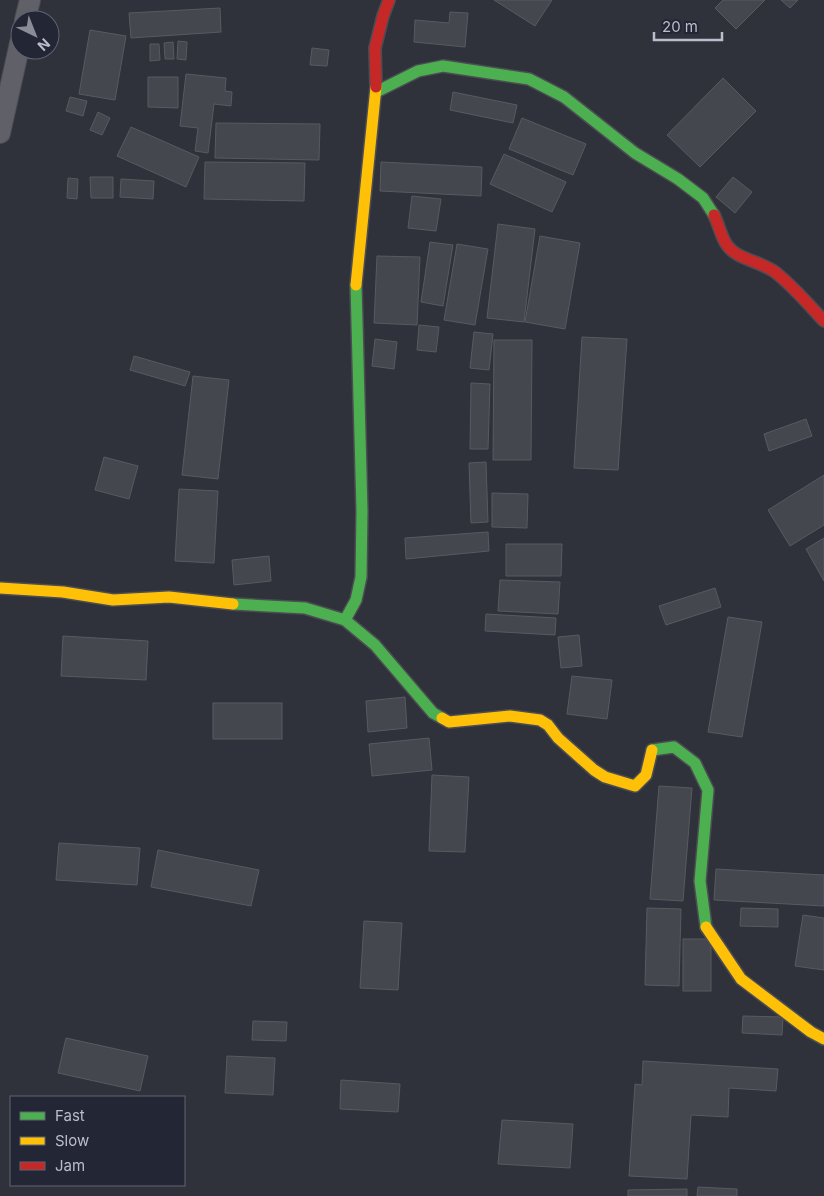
<svg xmlns="http://www.w3.org/2000/svg" width="824" height="1196" font-family="Inter,sans-serif">
<rect width="100%" height="100%" fill="#30323b"/>
<g fill="#45474f" stroke="#585a62">
<path d="M494,0h58l-17,26z"/>
<path d="M723,0h42l-29,29 -21,-21z"/>
<path d="M781,0h17l-8,8z"/>
<path d="M220,8l1,24 -90,6 -2,-25z"/>
<path d="M450,12l18,1 -3,34 -51,-5 1,-22 34,3z"/>
<path d="M90,30l36,6 -11,64 -36,-6z"/>
<path d="M178,41l9,1 -1,18 -9,-1z"/>
<path d="M173,42l1,17h-9l-1,-16z"/>
<path d="M150,44h9l1,16 -10,1z"/>
<path d="M312,48l17,2 -2,16 -17,-1z"/>
<path d="M186,74l40,4 -1,13 7,1 -1,14 -17,-2 -6,49 -13,-2 3,-23 -18,-2z"/>
<path d="M148,77h30v31l-30,-1z"/>
<path d="M723,78l33,33 -56,56 -33,-32z"/>
<path d="M453,92l64,13 -4,18 -63,-13z"/>
<path d="M70,97l17,4 -4,15 -17,-5z"/>
<path d="M98,112l12,6 -8,17 -12,-5z"/>
<path d="M522,118l64,26 -13,31 -64,-26z"/>
<path d="M216,123l104,1 -1,36 -104,-2z"/>
<path d="M131,127l68,30 -13,30 -69,-31z"/>
<path d="M504,154l62,28 -14,30 -62,-28z"/>
<path d="M205,162l100,1 -1,38 -100,-2z"/>
<path d="M381,162l101,5 -1,29 -101,-5z"/>
<path d="M90,177h23v21h-22z"/>
<path d="M733,177l19,15 -17,21 -19,-16z"/>
<path d="M68,178l10,1 -1,20 -10,-1z"/>
<path d="M121,179l33,2 -1,18 -33,-2z"/>
<path d="M412,196l29,3 -5,32 -28,-3z"/>
<path d="M498,224l37,5 -11,93 -37,-4z"/>
<path d="M540,236l40,7 -15,86 -40,-7z"/>
<path d="M430,242l23,3 -10,61 -22,-4z"/>
<path d="M457,244l31,5 -13,76 -31,-5z"/>
<path d="M377,256l43,1 -3,68 -43,-2z"/>
<path d="M419,325l20,2 -3,25 -19,-2z"/>
<path d="M474,332l19,2 -4,36 -19,-2z"/>
<path d="M582,337l45,2 -9,131 -44,-2z"/>
<path d="M375,339l22,3 -3,27 -22,-3z"/>
<path d="M494,340h38l-1,120h-38z"/>
<path d="M134,356l56,16 -5,14 -55,-16z"/>
<path d="M193,376l36,4 -11,99 -36,-4z"/>
<path d="M471,383l19,1 -2,65h-18z"/>
<path d="M806,419l6,17 -43,15 -5,-17z"/>
<path d="M104,457l34,9 -9,33 -34,-9z"/>
<path d="M486,462l2,60 -17,1 -2,-60z"/>
<path d="M824,475v50l-34,21 -22,-36z"/>
<path d="M179,489l39,2 -4,72 -39,-2z"/>
<path d="M492,493l36,1 -1,34 -35,-1z"/>
<path d="M488,532l1,19 -83,8 -1,-21z"/>
<path d="M824,538v43l-18,-32z"/>
<path d="M506,544h56l-1,32h-55z"/>
<path d="M269,556l2,25 -37,4 -2,-25z"/>
<path d="M500,580l60,2 -2,32 -60,-3z"/>
<path d="M715,588l6,19 -55,18 -7,-19z"/>
<path d="M486,614l70,4 -1,17 -70,-4z"/>
<path d="M728,617l34,5 -20,115 -34,-5z"/>
<path d="M579,635l3,31 -21,2 -3,-31z"/>
<path d="M63,636l85,5 -2,39 -85,-4z"/>
<path d="M572,676l40,4 -5,39 -40,-5z"/>
<path d="M405,697l2,31 -39,4 -2,-31z"/>
<rect x="213" y="703" width="69" height="36"/>
<path d="M429,738l3,32 -60,6 -3,-32z"/>
<path d="M432,775l37,2 -4,75 -36,-1z"/>
<path d="M659,786l33,2 -9,113 -33,-2z"/>
<path d="M59,843l81,5 -3,37 -81,-5z"/>
<path d="M158,850l101,20 -8,36 -100,-19z"/>
<path d="M716,869l108,6v31l-110,-6z"/>
<path d="M647,908l34,1 -2,77 -34,-1z"/>
<path d="M741,908l37,1v18l-38,-1z"/>
<path d="M803,915l21,3v52l-29,-4z"/>
<path d="M364,921l38,2 -4,67 -38,-2z"/>
<rect x="683" y="939" width="28" height="52"/>
<path d="M743,1016l40,1 -1,18 -40,-2z"/>
<path d="M253,1021l34,1 -1,19 -34,-1z"/>
<path d="M66,1038l82,18 -8,35 -82,-18z"/>
<path d="M227,1056l48,2 -2,37 -48,-2z"/>
<path d="M643,1061l135,8 -2,22 -47,-3 -1,29 -37,-2 -4,64 -58,-3 6,-92 7,1z"/>
<path d="M341,1080l59,4 -2,28 -58,-3z"/>
<path d="M502,1120l71,4 -3,44 -72,-4z"/>
<path d="M698,1187l39,2v7h-40z"/>
<path d="M687,1189v7h-59v-6z"/>
</g>
<g fill="none" stroke-linecap="round" stroke-linejoin="round">
<g stroke="#4c4d53" stroke-width="22">
<g id="street">
<path d="M25,20l5,-20"/>
<path d="M0,133l20,-90"/>
</g>
</g>
<g stroke="#4c4d53" stroke-width="14">
<g id="fast">
<path d="M376,92l42,-21 25,-5 86,13 35,18 71,56 43,26 25,19 11,17"/>
<path d="M233,604l72,4 40,12 30,25 58,68 9,5"/>
<path d="M345,620l11,-20 5,-23 1,-66 -6,-226"/>
<path d="M652,750l22,-3 21,16 13,27 -8,91 6,46"/>
</g>
</g>
<g stroke="#4c4d53" stroke-width="14">
<g id="slow">
<path d="M356,285l20,-198"/>
<path d="M0,588l63,4 50,8 56,-3 64,7"/>
<path d="M442,718l7,4 61,-6 30,4 8,5 10,13 36,32 11,7 30,9 11,-11 6,-25"/>
<path d="M706,927l35,52 70,53 13,7"/>
</g>
</g>
<g stroke="#4c4d53" stroke-width="14">
<g id="jam">
<path d="M376,87l-1,-39 8,-32 6,-16"/>
<path d="M714,215c4,8 6,17 10,25 9,20 35,20 51,32 18,14 33,32 49,49"/>
</g>
</g>
<use href="#street" stroke="#606168" stroke-width="20"/>
<use href="#fast" stroke="#4caf50" stroke-width="11"/>
<use href="#slow" stroke="#ffc107" stroke-width="11"/>
<use href="#jam" stroke="#c62828" stroke-width="11"/>
</g>
<rect x="10" y="1096" width="175" height="90" fill="#232635" stroke="#606271"/>
<rect x="20" y="1112" width="25" height="8" fill="#4caf50" stroke="#606271"/>
<text x="55" y="1121" font-size="15" fill="#bbbdca">Fast</text>
<rect x="20" y="1137" width="25" height="8" fill="#ffc107" stroke="#606271"/>
<text x="55" y="1146" font-size="15" fill="#bbbdca">Slow</text>
<rect x="20" y="1162" width="25" height="8" fill="#c62828" stroke="#606271"/>
<text x="55" y="1171" font-size="15" fill="#bbbdca">Jam</text>
<g transform="translate(35 35) rotate(137)"><circle r="24" fill="#232635" stroke="#606271"/>
<path d="M0-4L9 19L0 12L-9 19Z" fill="#8a8c98"/>
<text y="-8" font-size="14" font-weight="bold" text-anchor="middle" fill="#bbbdca">N</text>
</g>
<path d="M654 32v8h68v-8" fill="none" stroke="#bbbdca" stroke-width="2.5"/>
<text x="662" y="32" font-size="15" fill="#bbbdca" stroke="#232635" stroke-width="4" paint-order="stroke">20 m</text>
</svg>
